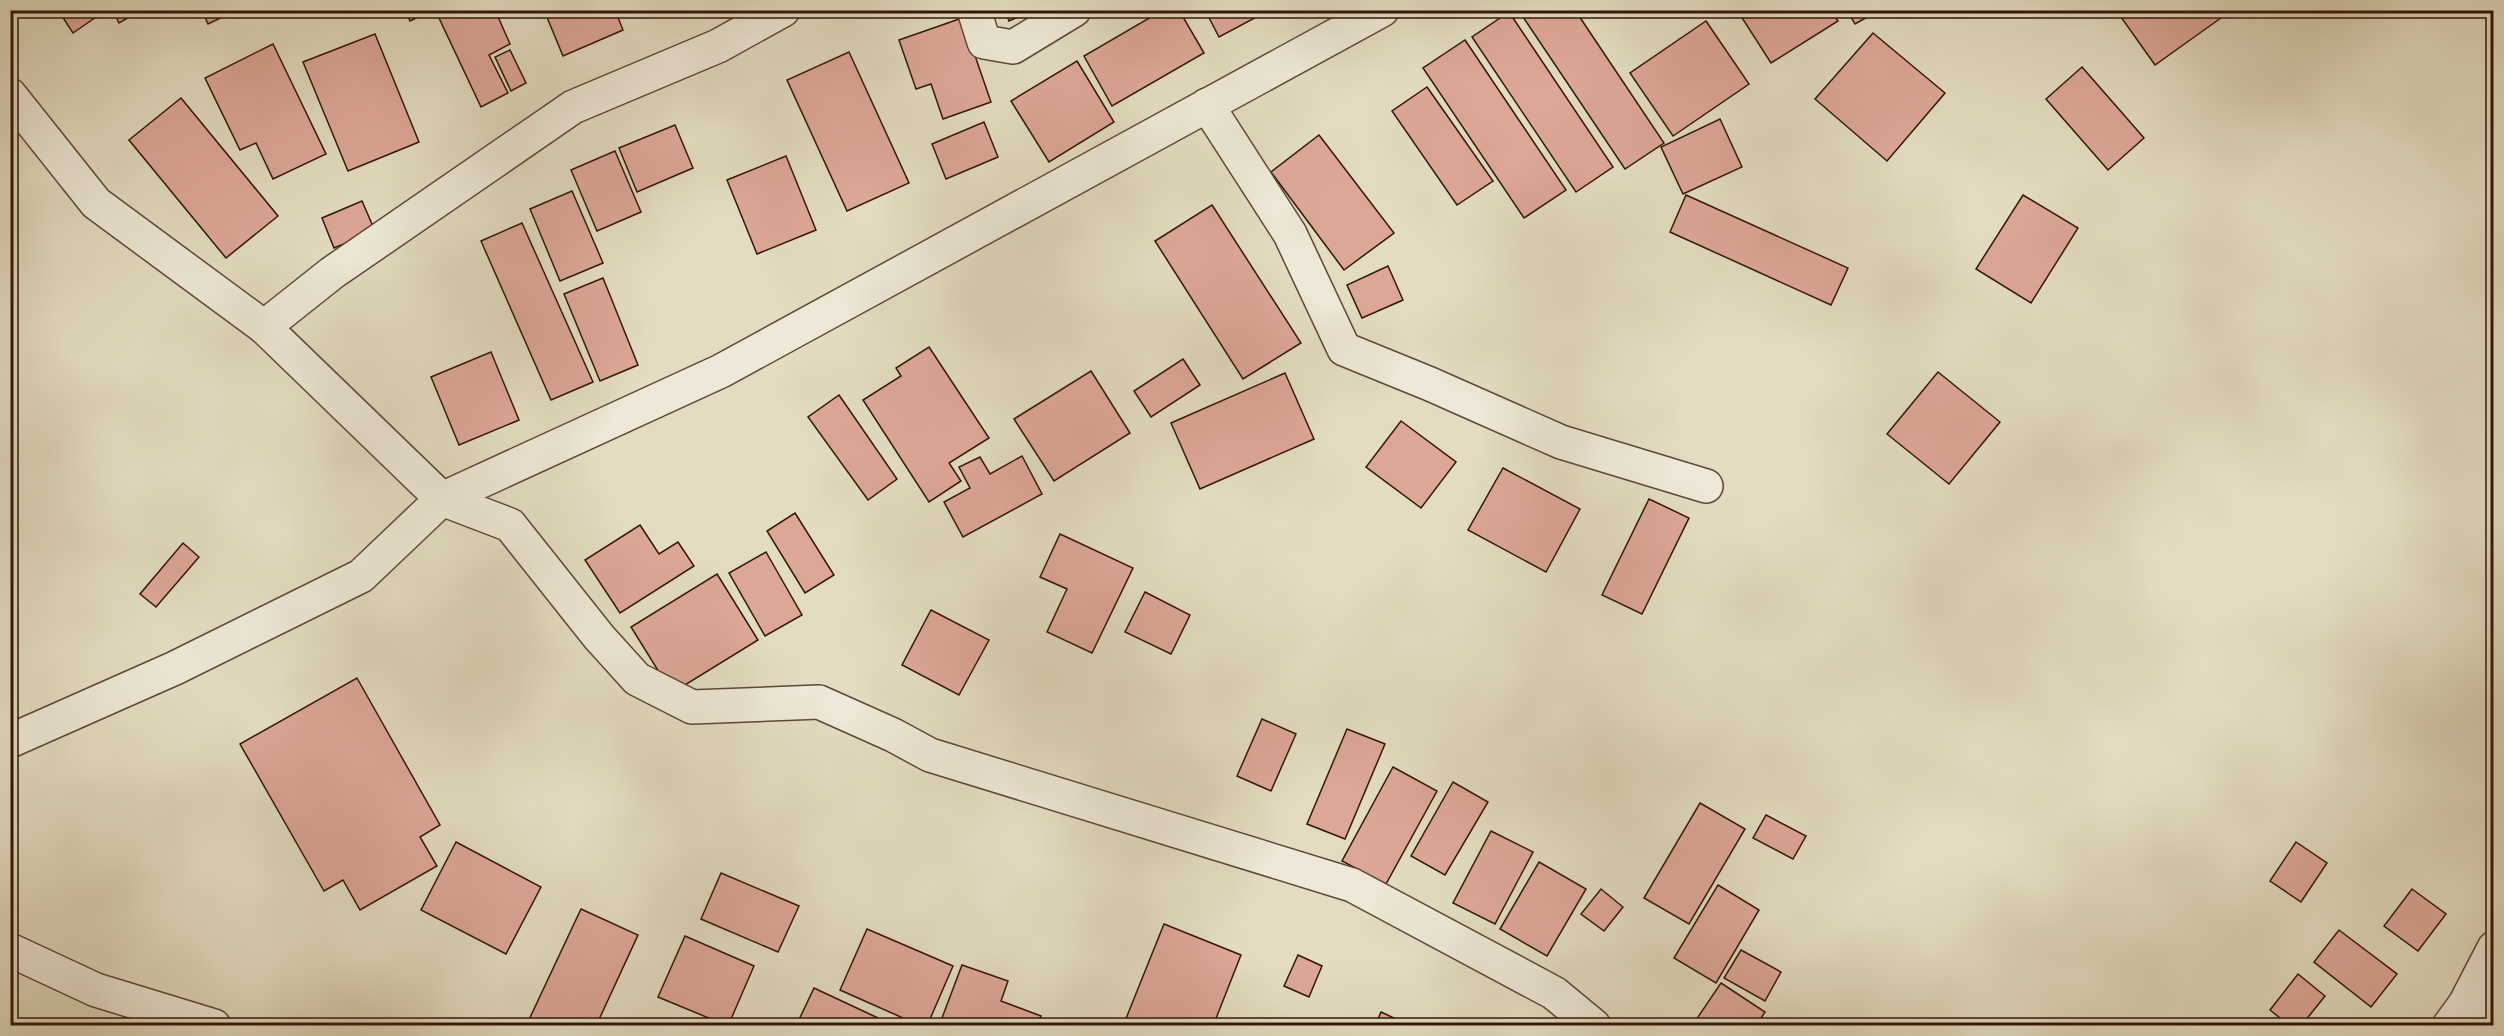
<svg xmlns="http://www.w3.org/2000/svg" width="2504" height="1036" font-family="'Libre Bodoni',serif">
<rect width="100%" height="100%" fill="#e3dcc1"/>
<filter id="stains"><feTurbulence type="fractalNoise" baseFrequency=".00333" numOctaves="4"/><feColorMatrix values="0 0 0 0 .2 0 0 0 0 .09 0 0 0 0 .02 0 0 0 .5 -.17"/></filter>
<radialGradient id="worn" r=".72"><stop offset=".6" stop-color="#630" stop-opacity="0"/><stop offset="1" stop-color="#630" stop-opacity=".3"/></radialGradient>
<g fill="#dda797" stroke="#321508" stroke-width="1.5">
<path d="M58,10h48l-33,23z"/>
<path d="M113,10h29l-23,13z"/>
<path d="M202,10h35l-29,14z"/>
<path d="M405,10h28l-23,11z"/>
<path d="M455,10h40l15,34 -21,11 19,38 -27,14 -42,-89z"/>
<path d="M544,10h71l8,20 -60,26z"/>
<path d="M1005,10h29l-25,11z"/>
<path d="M1163,10h16l25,43 -92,53 -28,-50z"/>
<path d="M1205,10h60l1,2 -47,25z"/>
<path d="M1575,10l89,133 -39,26 -106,-158z"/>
<path d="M1737,10h94l7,11 -67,42z"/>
<path d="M1847,10h33l-25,14z"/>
<path d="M2116,10h116l-77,55z"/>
<path d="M1509,12l104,155 -37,25 -104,-155z"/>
<path d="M962,18l29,84 -48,17 -12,-35 -15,5 -17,-49z"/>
<path d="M1706,21l43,63 -76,52 -43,-63z"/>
<path d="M1873,33l72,60 -58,68 -72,-62z"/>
<path d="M375,34l44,108 -71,29 -45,-109z"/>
<path d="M1465,40l101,150 -42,28 -101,-150z"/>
<path d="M273,44l53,110 -53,25 -17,-36 -16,7 -35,-72z"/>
<path d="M510,50l16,33 -15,8 -16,-34z"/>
<path d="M849,52l60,131 -62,28 -60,-131z"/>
<path d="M1077,61l37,61 -65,40 -38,-61z"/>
<path d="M2082,67l62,71 -36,32 -62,-71z"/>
<path d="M1427,87l66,94 -36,24 -65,-94z"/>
<path d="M181,98l97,118 -52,42 -97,-118z"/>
<path d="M1720,119l22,48 -59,27 -22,-47z"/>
<path d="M984,122l14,35 -52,22 -14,-35z"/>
<path d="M675,125l18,43 -56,24 -18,-44z"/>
<path d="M1319,135l75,98 -50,37 -73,-98z"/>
<path d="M615,151l26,61 -44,19 -26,-61z"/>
<path d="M786,156l30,74 -59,24 -30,-74z"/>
<path d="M572,191l31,72 -43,18 -30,-72z"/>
<path d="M1686,195l162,73 -17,37 -161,-73z"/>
<path d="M2023,195l55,33 -47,75 -55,-34z"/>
<path d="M362,201l13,30 -41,17 -12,-30z"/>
<path d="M1212,205l89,138 -58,36 -88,-138z"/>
<path d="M522,223l71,159 -42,18 -70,-159z"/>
<path d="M1388,266l15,34 -41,18 -15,-33z"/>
<path d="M603,278l35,87 -38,16 -36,-87z"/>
<path d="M929,347l60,91 -40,25 12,18 -32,21 -66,-102 38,-24 -5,-8z"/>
<path d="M491,352l28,68 -60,25 -28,-68z"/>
<path d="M1183,359l17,26 -49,32 -17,-26z"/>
<path d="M1091,371l39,62 -76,48 -40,-62z"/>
<path d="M1938,372l62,50 -51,62 -62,-50z"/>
<path d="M1285,373l29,66 -114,50 -29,-66z"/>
<path d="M839,395l58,84 -29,21 -60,-83z"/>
<path d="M1401,421l55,41 -35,46 -55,-41z"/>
<path d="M1022,456l20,38 -79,43 -19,-35 26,-14 -11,-21 21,-10 10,17z"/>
<path d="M1503,468l77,41 -34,63 -78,-42z"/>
<path d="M1649,499l40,19 -47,96 -40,-19z"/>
<path d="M795,513l39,62 -29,18 -38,-62z"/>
<path d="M640,525l19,29 19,-12 16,24 -74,47 -35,-53z"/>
<path d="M1060,534l73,34 -41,85 -45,-21 20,-43 -27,-12z"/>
<path d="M183,543l16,14 -43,50 -16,-13z"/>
<path d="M766,552l36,63 -37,21 -36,-63z"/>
<path d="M717,574l41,66 -86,53 -41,-66z"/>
<path d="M1145,592l45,23 -19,39 -46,-22z"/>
<path d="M931,610l58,30 -30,55 -57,-30z"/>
<path d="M357,678l83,147 -20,12 17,29 -77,44 -17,-30 -19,11 -84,-147z"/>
<path d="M1262,719l34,15 -25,57 -34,-15z"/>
<path d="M1347,729l38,15 -40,95 -38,-15z"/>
<path d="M1393,767l44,24 -51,93 -44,-23z"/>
<path d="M1453,782l35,20 -43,73 -34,-19z"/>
<path d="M1700,803l45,26 -56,95 -45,-26z"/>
<path d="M1766,815l40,21 -13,23 -40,-21z"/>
<path d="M1491,831l42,21 -38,72 -42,-21z"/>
<path d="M456,842l85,45 -35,67 -85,-44z"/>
<path d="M2296,842l31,21 -26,39 -31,-21z"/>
<path d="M1539,862l47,27 -39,67 -47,-27z"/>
<path d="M721,873l78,33 -21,46 -77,-33z"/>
<path d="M1718,885l41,25 -43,73 -42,-25z"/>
<path d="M1601,889l22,18 -19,24 -23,-17z"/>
<path d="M2412,889l34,25 -28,37 -34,-25z"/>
<path d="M581,909l57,26 -42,91h-70z"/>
<path d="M1164,924l77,31 -28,71h-90z"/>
<path d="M867,929l86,37 -26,60h-6l-81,-36z"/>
<path d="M2339,930l58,44 -26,33 -57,-45z"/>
<path d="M685,936l69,30 -26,60 -70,-29z"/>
<path d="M1741,950l40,22 -16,29 -41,-23z"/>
<path d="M1298,955l24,11 -13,31 -25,-11z"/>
<path d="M962,965l46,16 -7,20 40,15 -3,10h-99z"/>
<path d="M2298,974l27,22 -24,30h-11l-20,-16z"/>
<path d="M1721,983l44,29 -9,14h-52l-8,-6z"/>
<path d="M814,988l64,30 -3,8h-79z"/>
<path d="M1381,1012l30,14h-36z"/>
</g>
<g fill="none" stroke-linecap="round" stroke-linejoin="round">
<g stroke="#5e4736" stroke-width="36">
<g id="minor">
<path d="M974,10l10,32 29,5 61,-37"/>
<path d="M10,95l86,108 168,124 178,172 68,26 89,112 38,42 55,28 127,-5 74,33 37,20 422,130 202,108 40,33"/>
<path d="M1207,105l83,129 54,115 86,35 131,58 145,44"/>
<path d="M264,327l68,-54 241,-166 145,-61 65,-36"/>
<path d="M10,741l165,-73 186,-92 81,-77 279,-128 661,-361"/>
<path d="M10,950l86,40 118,36"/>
<path d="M2465,1004l29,14"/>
<path d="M2449,1026l16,-22 29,-56"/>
</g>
</g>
<use href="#minor" stroke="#ede8d7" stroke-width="33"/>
</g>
<rect width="2504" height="1036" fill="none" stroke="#e3dcc1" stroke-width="36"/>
<rect x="12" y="12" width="2480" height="1012" fill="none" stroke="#321508" stroke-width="3"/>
<rect x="18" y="18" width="2468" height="1000" fill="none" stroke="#321508" stroke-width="1.5"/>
<rect width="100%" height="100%" filter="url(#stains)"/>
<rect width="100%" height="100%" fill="url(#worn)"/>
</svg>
